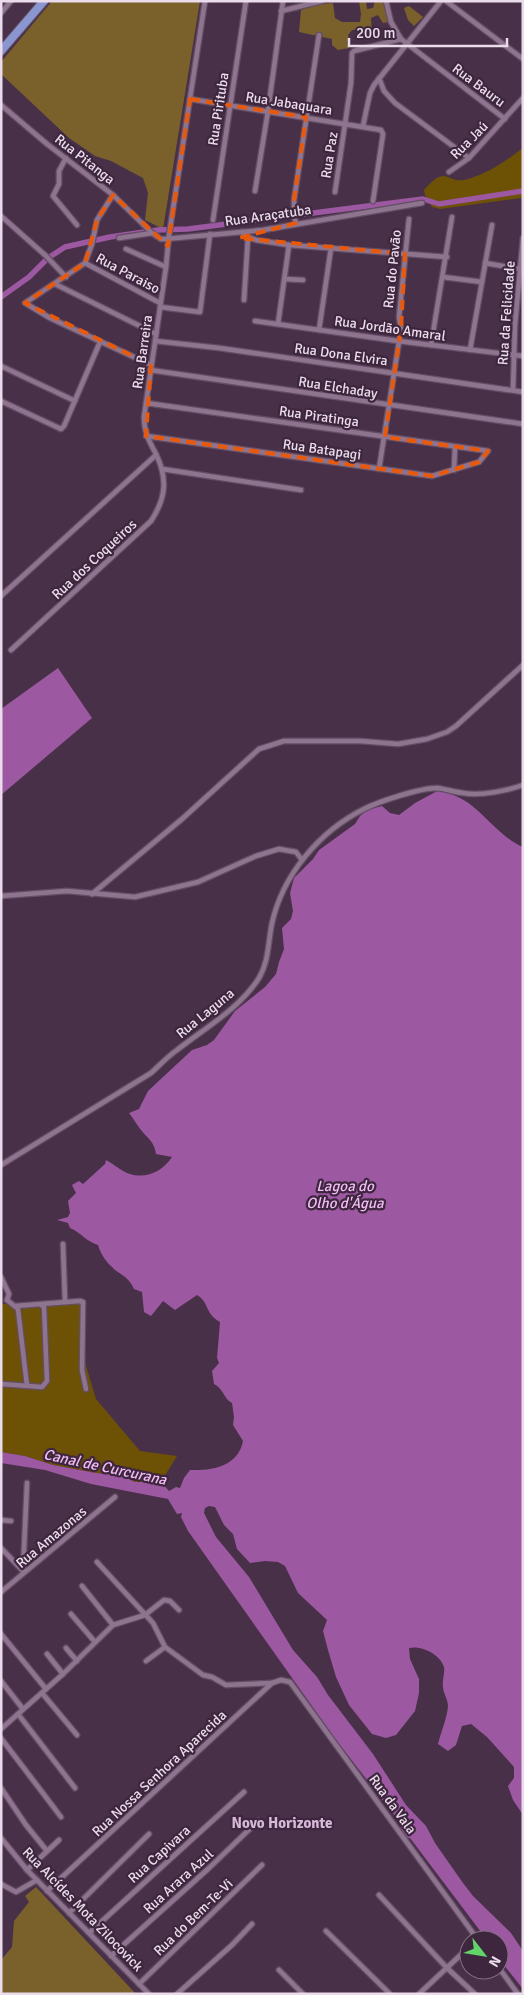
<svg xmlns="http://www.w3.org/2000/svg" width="524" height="1995" font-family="Signika,sans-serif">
<rect width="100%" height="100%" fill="#483049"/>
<g fill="#6d5105">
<path d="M523,148v52l-2,-2 -81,11 -8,-2 -7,-12 -1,-5c24,-28 22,-4 44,-11 21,-6 38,-18 55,-31z"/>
<path d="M85,1303l-1,56 12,40 44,52 37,5 -16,26h-26l-14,-7 -25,-2 -43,-8 -28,-9 -24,-4v-148z"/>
</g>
<g fill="#7a612b">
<path d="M52,1h148l-37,228 -18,-9 3,-27 -5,-15 -32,-17 -16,-5 -26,-18 -68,-64v-12z"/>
<path d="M359,1h7l1,8 6,-1 2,-7h10l4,21 -6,1 -5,-8 -7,3 1,19 -6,2 -2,-10 -12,1 -4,5 1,5 -2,2 2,6 -11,2 -6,-5v-6l-33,-7 2,-22 19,-6 13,-1 2,15 7,4h18l1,-8z"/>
<path d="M409,6l14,11 -9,9 -6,-6 -4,-12z"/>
<path d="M36,1887l100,107h-135v-34l11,-13 2,-26 15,-19 -4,-6z"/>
</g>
<g fill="#9c58a0">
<path d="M58,668l34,50 -91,77v-86z"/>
<path d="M439,790c10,3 24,8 32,15 18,14 31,33 52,42v968l-10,-15 -5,-14 6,-8v-11l-27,-30 -16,-13 -9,2 -6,19 -8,6 -10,-7c3,-13 9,-25 10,-38 0,-7 -5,-13 -5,-19 -1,-7 2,-14 1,-20 -4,-13 -23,-22 -35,-19l1,11 9,20v14l-4,18 -19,24 -10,3 -14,-4 -23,-29 -13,-28 -8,-27 -5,-19 4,-11 -29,-27 -13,-27 -7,-4 -13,-1 -15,2 -13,-14 -4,-15 -9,-9 -9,-18 -6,-1 -4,2 -1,5 12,24 33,40 44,73 24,27 11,18 45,59 33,51 20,21 9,17 28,40 10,13 38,37 12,18v38l-24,-30v-19h-12l-77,-102h-5l-7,-18 -62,-80 -148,-209 -7,-14 1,-4 -5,1 -9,-15 -77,-15 -46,-14 -44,-7v-11l24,4 28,9 43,8 25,2 14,7h26l8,9 7,-4 4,1 4,-10 6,-8c23,1 48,-4 53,-29l-10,-16 1,-8 -2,-14c-9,-5 -8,-14 -18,-19l-2,-13 7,-8 -2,-5 3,-36c-16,-9 -10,-19 -23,-27l-22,15 -12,-9 -12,15 -7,-4 -2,-20 -8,-3c-6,-14 -14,-13 -23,-23 -6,-5 -11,-14 -13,-21 -13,-4 -16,-12 -28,-17l-2,-5 -11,-3 11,-3 2,-4 -2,-12 8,-8 -4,-8 7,-4 4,3 22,-20 1,-4c8,4 16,12 24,14 17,5 33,-3 42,-17l-16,-3c-2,-13 -8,-15 -15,-24 -4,-5 -8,-12 -12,-17l10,-4 9,-18 44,-41 15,-5 7,-5 21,-29 30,-24 11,-13 3,-12 5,-13 -2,-21 9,-9 2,-8 -3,-18 4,-15 19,-19 6,-9 36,-26 5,-8 7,-6 15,-4 8,7 9,2 16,-12z"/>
</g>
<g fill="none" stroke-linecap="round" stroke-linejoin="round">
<path stroke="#9c58a0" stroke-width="5.5" d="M1,297l28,-20 19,-19 17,-11 45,-10 48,-7 30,-1 235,-30 16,5 84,-13"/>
<g stroke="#634e64" stroke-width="7">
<g id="minor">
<path d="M386,1l5,21 10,17 104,80"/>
<path d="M446,1l77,58"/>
<path d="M281,11l41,-10"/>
<path d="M1,13l10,-12"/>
<path d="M379,78l5,13 11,12 74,55"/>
<path d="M190,99l191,31 2,4 -10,67"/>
<path d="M1,105l46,39 66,51 39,38"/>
<path d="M363,126l7,-33 4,-8 67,-84"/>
<path d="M66,158l-7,13v13l-6,12 24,29"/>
<path d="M449,172l20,-14 54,-60"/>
<path d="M255,191l13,-80 15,-110"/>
<path d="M335,192l16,-109 1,-30 2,-2 47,-12"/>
<path d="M113,195l-16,25 -5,24 -7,19 -60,40 25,15 101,47"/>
<path d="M1,216l44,39 21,22"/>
<path d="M213,220l33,-219"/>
<path d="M296,223l-2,-7v-16l25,-165"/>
<path d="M242,232l6,5 8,3 33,5 158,12"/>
<path d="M119,238l33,-5 9,6h4l98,-9 159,-27"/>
<path d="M126,249l40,18"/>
<path d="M85,263l75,40"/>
<path d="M485,263l35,6"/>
<path d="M443,277l39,5"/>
<path d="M285,279l18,1"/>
<path d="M55,284l101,50"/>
<path d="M244,300l4,-63"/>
<path d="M160,307l40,5 10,-78"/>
<path d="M255,321l143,20 125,15"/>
<path d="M278,324l11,-79"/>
<path d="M319,330l12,-82"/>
<path d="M155,341l64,7 304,44"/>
<path d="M431,345l21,-128"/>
<path d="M470,350l22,-125"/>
<path d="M1,366l74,35"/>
<path d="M150,370l373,54"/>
<path d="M513,390l2,-65 8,-87"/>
<path d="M1,401l60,28 3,-3 36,-84"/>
<path d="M146,436l286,40 47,-14 9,-11 -342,-48"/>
<path d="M162,469l139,21"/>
<path d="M379,469l22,-140 -2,-12 10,-98"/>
<path d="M454,470l1,-23"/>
<path d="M1,596l155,-141"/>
<path d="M11,650l140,-129c15,-23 17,-42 5,-67 -7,-13 -12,-22 -12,-37l22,-150 3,-32 36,-234"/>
<path d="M92,894l90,-75 77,-70 25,-8h76l38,3 29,-5 20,-7 9,-6 67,-61"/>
<path d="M1,896l66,-5 68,6 63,-15 58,-26 23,-7 17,3 6,8"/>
<path d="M1,1165l150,-92c9,-8 16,-16 26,-23 28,-22 62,-41 82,-72 10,-17 9,-36 13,-55 11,-49 48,-92 92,-114 16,-8 56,-21 73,-21 9,1 17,4 26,5 18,3 43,-2 60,-8"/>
<path d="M63,1244l2,57"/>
<path d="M1,1277l8,17 -2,6"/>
<path d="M7,1300l11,9 9,77"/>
<path d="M15,1306l65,-5 3,1 -1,68 4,19"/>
<path d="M1,1384l41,3 5,-6 -3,-74 -3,-2"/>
<path d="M1,1520l10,1"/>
<path d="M1,1548l22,23"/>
<path d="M97,1562l56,61 12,24 38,28 9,2 14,8 46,-2"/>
<path d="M23,1571l4,-88"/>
<path d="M82,1586l31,39"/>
<path d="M1,1592l114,-95"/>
<path d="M71,1614l24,28"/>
<path d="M1,1634l45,55"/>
<path d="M66,1648l11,13"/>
<path d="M47,1654l16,20"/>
<path d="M146,1661l19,-14"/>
<path d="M1,1681l22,28"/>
<path d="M42,1693l35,42"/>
<path d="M18,1714l57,74"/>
<path d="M1,1729l62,-55 50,-49 32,-10 19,-15 6,1 9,9"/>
<path d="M1,1738l60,79"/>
<path d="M1,1788l25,37 21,26"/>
<path d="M1,1838l26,32 122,124"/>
<path d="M27,1870l32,-30"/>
<path d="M1,1884l15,8 21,-12"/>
<path d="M47,1891l225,-208 9,-3 9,2 188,258"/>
<path d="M379,1895l68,73 28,26"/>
<path d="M69,1913l80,-79"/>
<path d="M326,1931l64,63"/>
<path d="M89,1933l155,-141"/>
<path d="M111,1956l97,-87 50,-48"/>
<path d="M499,1968l19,26"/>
<path d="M279,1970l24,24"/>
<path d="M139,1984l123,-119"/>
<path d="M177,1994l55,-49 20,-21"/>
<path d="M419,1994l50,-47"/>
</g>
</g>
<g stroke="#634e64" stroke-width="10">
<path id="primary" d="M1,51l43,-50"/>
</g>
<use href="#minor" stroke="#8f7490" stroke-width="4.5"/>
<use href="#primary" stroke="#8a96d0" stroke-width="8"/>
</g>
<path fill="none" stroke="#e8590c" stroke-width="4" stroke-dasharray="10 6" stroke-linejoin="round" d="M190,99l116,18 -12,83 2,23 -57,15 166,16 -4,75 -16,108 103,14 -9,11 -47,14 -286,-40 5,-71 -126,-62 60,-40 12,-43 16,-25 55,51z"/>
<g text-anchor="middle" stroke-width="4.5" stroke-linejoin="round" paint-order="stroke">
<g font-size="14" fill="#ebdceb" stroke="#3d263e">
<text transform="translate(479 85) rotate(37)" y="5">Rua Bauru</text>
<text transform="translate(289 103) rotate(9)" y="5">Rua Jabaquara</text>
<text transform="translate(218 109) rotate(-81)" y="5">Rua Pirituba</text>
<text transform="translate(469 140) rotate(-45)" y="5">Rua Jaú</text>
<text transform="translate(329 155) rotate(-81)" y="5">Rua Paz</text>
<text transform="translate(85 159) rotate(38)" y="5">Rua Pitanga</text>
<text transform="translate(268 215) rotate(-8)" y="5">Rua Araçatuba</text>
<text transform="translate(392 269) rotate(-84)" y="5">Rua do Pavão</text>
<text transform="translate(128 273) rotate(28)" y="5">Rua Paraiso</text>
<text transform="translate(506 313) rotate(-86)" y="5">Rua da Felicidade</text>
<text transform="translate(390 328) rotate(8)" y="5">Rua Jordão Amaral</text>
<text transform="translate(142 352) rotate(-82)" y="5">Rua Barreira</text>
<text transform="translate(341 354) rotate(8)" y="5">Rua Dona Elvira</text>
<text transform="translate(338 387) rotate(9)" y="5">Rua Elchaday</text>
<text transform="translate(319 416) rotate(8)" y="5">Rua Piratinga</text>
<text transform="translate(322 449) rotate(8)" y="5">Rua Batapagi</text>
<text transform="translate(94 559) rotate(-43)" y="5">Rua dos Coqueiros</text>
<text transform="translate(205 1013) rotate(-39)" y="5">Rua Laguna</text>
<text transform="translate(51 1537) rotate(-40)" y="5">Rua Amazonas</text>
<text transform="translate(159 1773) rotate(-43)" y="5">Rua Nossa Senhora Aparecida</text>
<text transform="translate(393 1804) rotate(54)" y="5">Rua da Vala</text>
<text transform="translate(159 1854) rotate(-42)" y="5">Rua Capivara</text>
<text transform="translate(178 1881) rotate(-42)" y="5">Rua Arara Azul</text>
<text transform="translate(83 1909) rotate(46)" y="5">Rua Alcídes Mota Zilocovick</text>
<text transform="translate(193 1917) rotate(-44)" y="5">Rua do Bem-Te-Vi</text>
</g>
<g font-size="15" font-style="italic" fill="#f2bcf5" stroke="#3d263e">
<text x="345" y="1191">Lagoa do<tspan x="345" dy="17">Olho d'Água</tspan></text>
<text transform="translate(105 1467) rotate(12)" y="5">Canal de Curcurana</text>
</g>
<g font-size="15" font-weight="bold" fill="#d6b9d7" stroke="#3d263e">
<text x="282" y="1828">Novo Horizonte</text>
</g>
</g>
<rect width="524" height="1995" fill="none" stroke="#ebdceb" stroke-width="5"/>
<g transform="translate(484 1955) rotate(121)"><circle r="24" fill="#3d263e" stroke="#836f83"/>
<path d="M0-4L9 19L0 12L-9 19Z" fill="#61d46a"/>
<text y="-8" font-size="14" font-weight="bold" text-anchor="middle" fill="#ebdceb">N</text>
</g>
<path d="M349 38v8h158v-8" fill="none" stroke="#ebdceb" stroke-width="2.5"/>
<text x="356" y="38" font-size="15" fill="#ebdceb" stroke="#3d263e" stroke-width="4" paint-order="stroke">200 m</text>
</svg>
